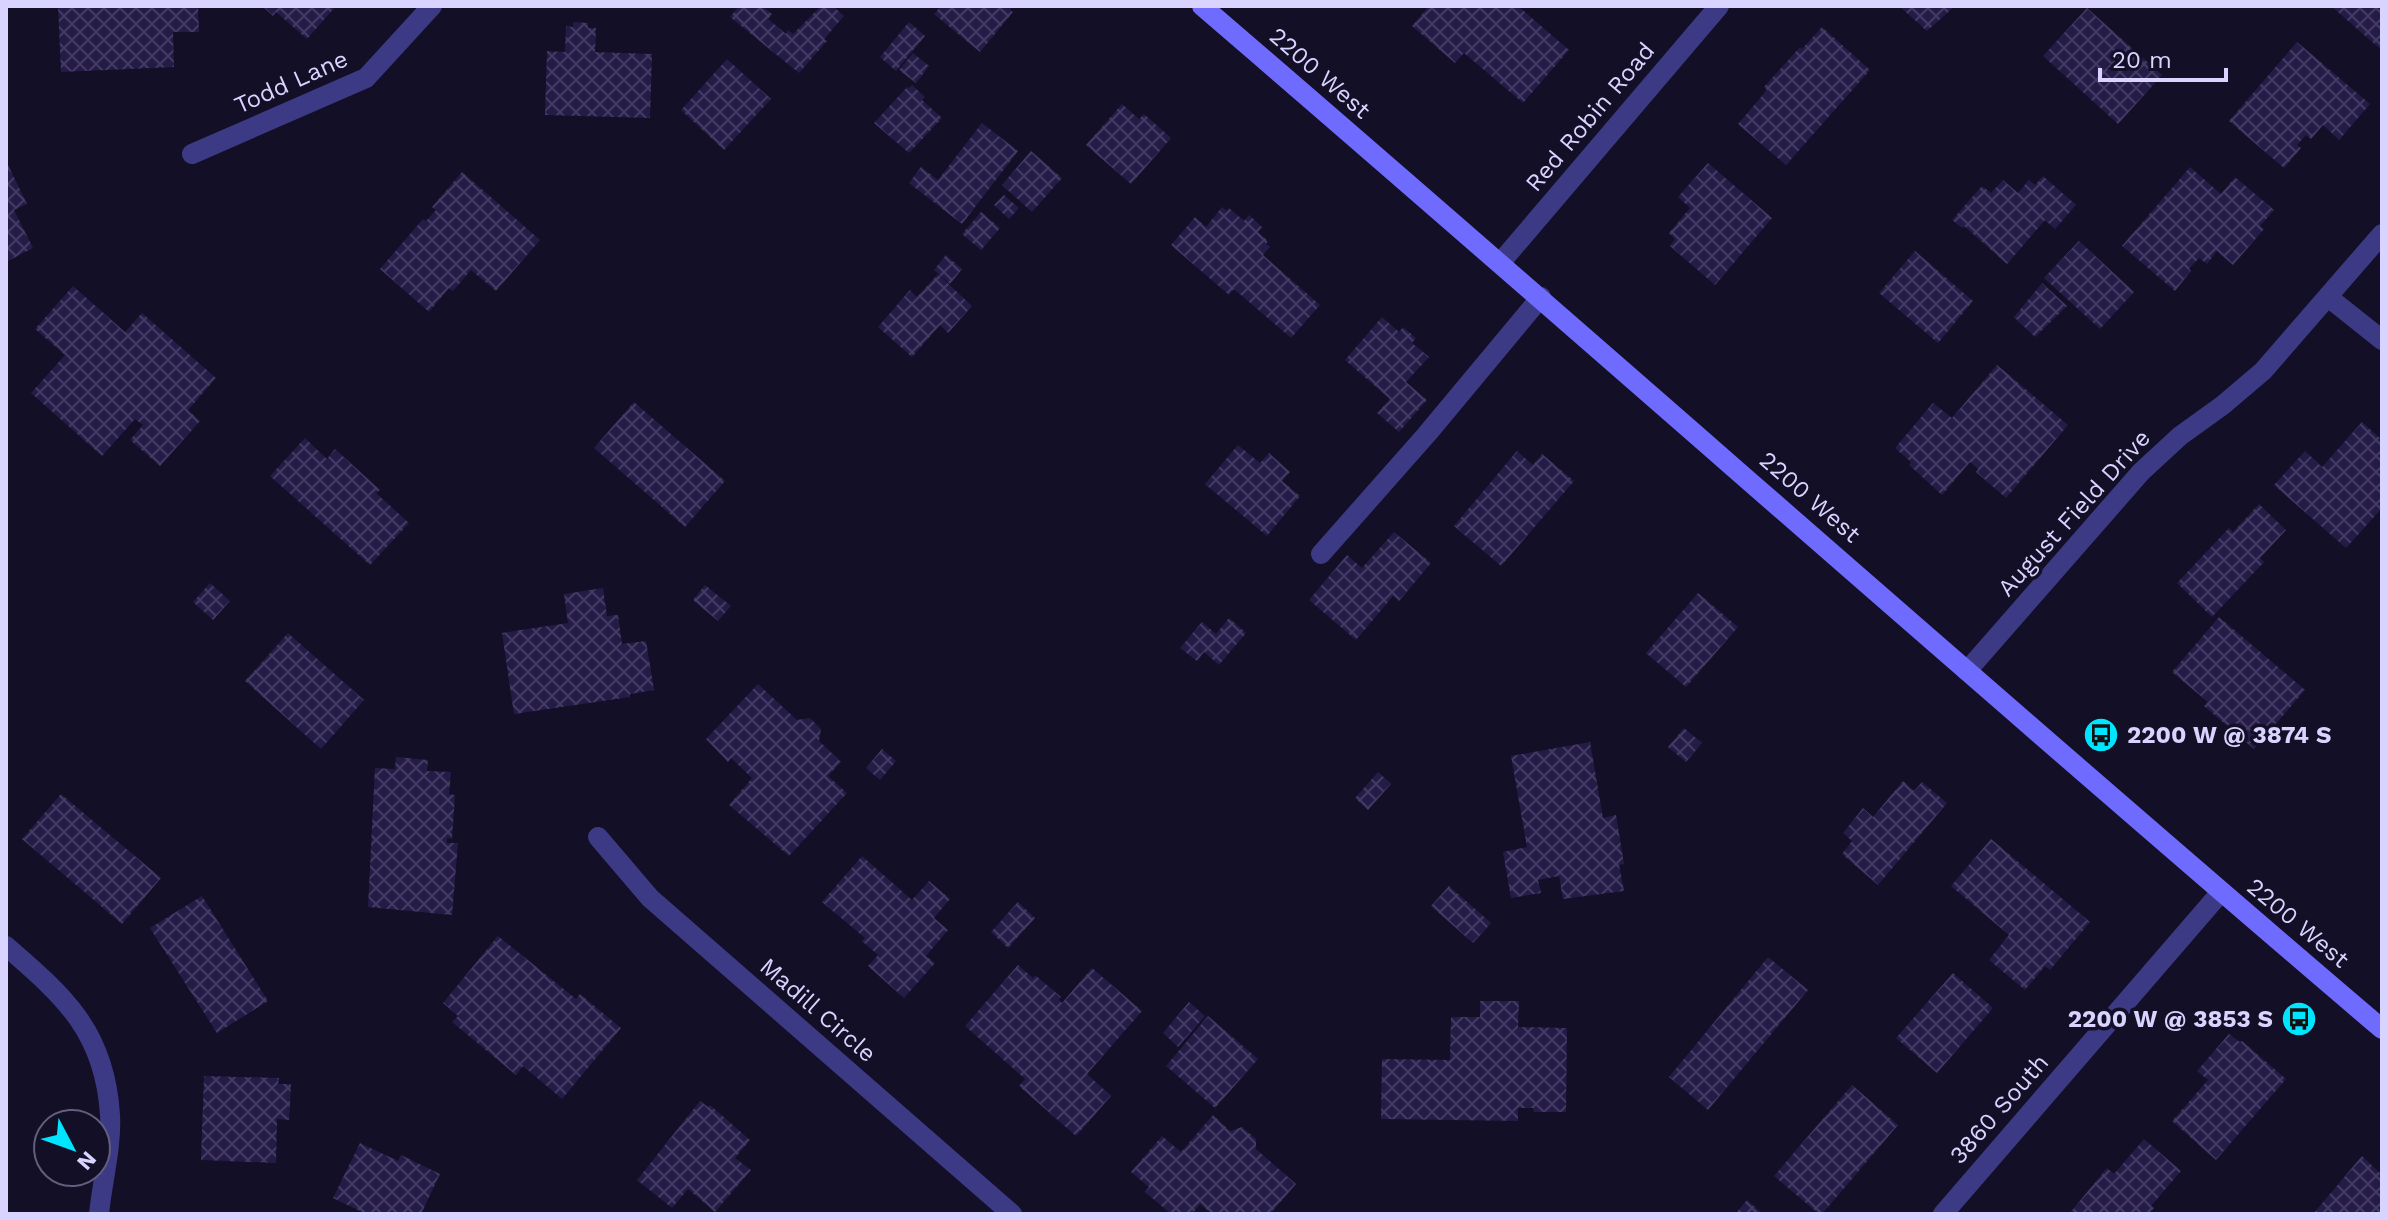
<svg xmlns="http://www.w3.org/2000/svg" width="2388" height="1220" font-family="'Work Sans',sans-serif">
<defs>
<pattern id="building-cross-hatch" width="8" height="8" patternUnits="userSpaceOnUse" patternTransform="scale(2)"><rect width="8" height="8" fill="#241b47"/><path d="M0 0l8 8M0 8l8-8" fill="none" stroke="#433b63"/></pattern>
</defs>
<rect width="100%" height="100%" fill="#130f26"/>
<g fill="url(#building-cross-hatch)">
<path d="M58,6h140l1,26h-26l1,35 -113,5z"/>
<path d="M262,6h74l-29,33 -31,-27 -3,4z"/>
<path d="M739,6h23l10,8 -4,5 18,15 2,-4 5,4 28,-28h12l11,10 -20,23 3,2 -28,32 -69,-56z"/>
<path d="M941,6h72l-3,4 3,2 -33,40 -46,-38z"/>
<path d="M1429,6h89l51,44 -46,53 -59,-50 -9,10 -43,-37z"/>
<path d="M1899,6h56l-28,25z"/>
<path d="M2331,6h51v39l-3,3z"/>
<path d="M2087,8l75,67 -44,49 -75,-68z"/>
<path d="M573,22l15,1v5h8l-1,24 57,2 -2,64 -105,-3 2,-64 18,1 1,-26 7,1z"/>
<path d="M909,22l16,14 -29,35 -16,-14z"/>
<path d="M1822,27l48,43 -84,95 -48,-41 29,-34 -3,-3 36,-40 2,2z"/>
<path d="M2297,42l73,62 -31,36 -16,-15 -12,14 -5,-4 -9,10 4,3 -17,20 -55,-47z"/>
<path d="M913,53l16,13 -13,17 -17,-13z"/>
<path d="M727,59l44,40 -47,51 -43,-40z"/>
<path d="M912,85l13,12 -3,3 20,18 -33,35 -35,-30 33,-36 2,1z"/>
<path d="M1122,104l17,15 5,-5 27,24 -40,46 -45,-39z"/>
<path d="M982,123l36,28 -56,73 -53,-41 12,-16 17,13z"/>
<path d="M1031,151l31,27 -30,34 -30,-27z"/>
<path d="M6,161l21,43 -13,6 19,38 -27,14z"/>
<path d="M1708,163l64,55 -57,67 -45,-39 5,-7 -6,-6 21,-25 -12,-11z"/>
<path d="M2190,167l31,27 14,-17 39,33 -14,16 4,3 -31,36 -16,-14 -10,13 -8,-6 -10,11 2,2 -16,20 -53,-45z"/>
<path d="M462,172l78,68 -44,51 -25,-21 -18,21 -4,-3 -20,24 -49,-43 43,-50 3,2 10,-11 -4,-3z"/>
<path d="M2043,176l33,29 -21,24 -10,-9 -38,44 -43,-38 -2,2 -10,-8 30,-34 9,7 12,-13 15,13 11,-13 6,5z"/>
<path d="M1004,195l15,13 -10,11 -15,-14z"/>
<path d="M1222,207l5,4 2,-3 15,13 5,-6 13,12 -4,5 10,9 -2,3 4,3 -7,8 57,50 -29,33 -57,-49 -5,6 -58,-50 24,-28 11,10z"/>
<path d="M981,212l19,16 -19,22 -19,-16z"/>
<path d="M2079,241l55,51 -34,37 -56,-51z"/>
<path d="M1915,251l58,50 -35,42 -59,-50z"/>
<path d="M946,255l16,14 -12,15 -16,-14z"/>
<path d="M938,274l34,32 -24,27 -8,-8 -28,32 -34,-30 32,-37 7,7z"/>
<path d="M2042,283l25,23 -32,31 -21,-20z"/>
<path d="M73,286l52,46 17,-19 74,65 -28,32 12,11 -40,45 -30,-26 13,-15 -8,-6 -33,37 -71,-63 34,-38 -30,-26z"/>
<path d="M1382,317l17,15 4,-5 13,11 -4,5 17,14 -23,25 21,18 -28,32 -22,-19 13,-14 -45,-39z"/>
<path d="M1997,365l71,60 -62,73 -30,-26 2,-3 -8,-7 -28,33 -33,-30 2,-3 -16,-14 38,-45 19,15z"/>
<path d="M634,402l91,79 -40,46 -91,-79z"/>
<path d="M2362,422l20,18v68l-36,40 -72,-63 31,-34 17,16z"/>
<path d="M305,438l22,21 8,-10 45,41 -4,3 33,30 -39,42 -100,-89z"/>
<path d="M1238,445l22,18 9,-10 21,19 -8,9 18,15 -33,40 -62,-52z"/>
<path d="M1517,451l16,14 9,-11 32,27 -73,85 -47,-40z"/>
<path d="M2259,504l27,26 -26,28 4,4 -52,55 -35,-34 52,-55 4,4z"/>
<path d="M1394,532l37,31 -32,38 -6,-5 -37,44 -47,-40 38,-45 15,13z"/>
<path d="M210,583l20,18 -17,19 -20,-18z"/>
<path d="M705,585l26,21 -13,15 -25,-21z"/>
<path d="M603,588l4,28 11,-1 4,29 24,-3 8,49 -24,4v3l-116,17 -12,-81 66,-10 -4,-29z"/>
<path d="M1698,593l40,34 -52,60 -40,-34z"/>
<path d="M2219,617l86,73 -51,59 -50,-43 4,-4 -36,-30z"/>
<path d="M1229,618l17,15 -27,32 -15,-13 -7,9 -17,-13 22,-26 14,12z"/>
<path d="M288,633l76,67 -43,49 -76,-68z"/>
<path d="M758,684l39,36 13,-2 11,11 -2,12 22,21 -13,14 19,17 -58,63 -60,-51 23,-27 -21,-20 -3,4 -22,-23z"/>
<path d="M1684,728l18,15 -16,19 -18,-15z"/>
<path d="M1590,742l13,76 13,-3 8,49 -5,1 5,26 -61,8 -4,-23 -21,4 3,13 -30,5 -8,-46 24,-5 -16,-91z"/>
<path d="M882,749l14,12 -16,19 -14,-12z"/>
<path d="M396,757l32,3 -1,11 24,1 -2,22 6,1 -3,44 -5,-1v5h11l-6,72 -84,-8 7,-139 20,1z"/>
<path d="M1378,772l13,12 -23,26 -13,-12z"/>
<path d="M1903,781l11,10 8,-9 25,21 -69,82 -36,-31 10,-13 -9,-8 20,-25 10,9z"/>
<path d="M61,794l100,84 -39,46 -100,-85z"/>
<path d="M1991,839l99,83 -40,48 -5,-4 -20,24 -36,-30 20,-25 -58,-49z"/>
<path d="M862,856l50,44 17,-19 21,18 -16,19 14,12 -22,26 9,7 -31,35 -36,-32 10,-11 -16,-14 3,-3 -43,-36z"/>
<path d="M1449,886l42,37 -18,20 -42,-37z"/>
<path d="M202,896l66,105 -51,32 -67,-105z"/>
<path d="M1018,902l17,16 -27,30 -17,-16z"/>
<path d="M498,936l78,63 4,-5 41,34 -59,71 -39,-33 -7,9 -64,-53 6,-6 -15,-13z"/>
<path d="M1768,957l40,33 -100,120 -39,-33z"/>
<path d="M1018,965l15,13 2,-3 26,22 -2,3 3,3 30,-35 50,43 -55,63 24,22 -35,40 -57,-50 6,-7 -60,-53z"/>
<path d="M1953,973l40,35 -56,65 -41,-35z"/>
<path d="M1480,1001h39l-1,26 49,1 -1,84h-32l-1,-4h-15v13l-137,-2 1,-60 68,1 1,-43h29z"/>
<path d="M1189,1002l16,14 -27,31 -15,-14z"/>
<path d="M1208,1016l50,43 -43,49 -49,-42z"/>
<path d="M2229,1034l11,8 2,-1 44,38 -70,81 -44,-39 36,-41 -11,-9z"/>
<path d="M204,1076l75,2 -1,6h13l-2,36 -12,-1 -1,44 -75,-3z"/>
<path d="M1852,1085l46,40 -76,89h-3l-45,-38z"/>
<path d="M700,1101l8,6 2,-2 40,35 -15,18 16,12 -36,42 -27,-23 -16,19 -35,-28z"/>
<path d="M1213,1115l17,16 12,-4 14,12v10l40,35 -26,30h-58l-12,-10 -8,10h-21l-26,-22 4,-5 -18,-15 31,-36 19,16z"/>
<path d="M2144,1139l37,32 -30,35 3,2 -5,6h-80l38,-46 7,6z"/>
<path d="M360,1143l38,18 3,-6 39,19 -19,40h-55l-33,-16z"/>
<path d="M2362,1156l20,19v39h-69z"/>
<path d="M1747,1200l16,14h-28z"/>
</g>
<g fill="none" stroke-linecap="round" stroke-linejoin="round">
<path stroke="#3d3a85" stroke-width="20" d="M1321,554l106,-120 114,-137"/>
<g stroke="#3d3a85" stroke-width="20">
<path d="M192,154l174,-76 66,-72"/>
<path d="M1501,262l218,-256"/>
<path d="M2328,297l54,43"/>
<path d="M1967,671l174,-199 39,-36 43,-31 40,-34 119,-137"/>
<path d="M598,837l52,61 362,316"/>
<path d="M6,946c59,51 99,86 104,169 2,30 -8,68 -11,99"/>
<path d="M1943,1214l278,-322"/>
</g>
<path stroke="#6f6bff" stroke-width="20" d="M1202,6c395,339 784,686 1180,1023"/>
</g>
<defs>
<g id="bus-disc" transform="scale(1.8)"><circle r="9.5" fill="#00e5ff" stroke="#130f26"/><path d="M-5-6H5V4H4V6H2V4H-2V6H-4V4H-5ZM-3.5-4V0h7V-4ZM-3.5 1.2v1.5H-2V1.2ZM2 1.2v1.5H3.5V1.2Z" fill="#111"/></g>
</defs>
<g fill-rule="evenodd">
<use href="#bus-disc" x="2101" y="735"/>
<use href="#bus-disc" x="2299" y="1019"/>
</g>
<g text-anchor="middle" stroke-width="7" stroke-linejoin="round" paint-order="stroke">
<g font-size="24" fill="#d9d4ff" stroke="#130f26">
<text transform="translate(1320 73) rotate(41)" y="8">2200 West</text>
<text transform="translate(291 82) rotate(-24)" y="8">Todd Lane</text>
<text transform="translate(1590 117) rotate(-50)" y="8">Red Robin Road</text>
<text transform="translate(1810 497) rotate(41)" y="8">2200 West</text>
<text transform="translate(2074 513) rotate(-48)" y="8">August Field Drive</text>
<text transform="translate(2298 923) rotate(40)" y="8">2200 West</text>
<text transform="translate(818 1010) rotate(41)" y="8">Madill Circle</text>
<text transform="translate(1999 1109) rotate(-49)" y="8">3860 South</text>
</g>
<g font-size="24" font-weight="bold" fill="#d9d4ff" stroke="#130f26" text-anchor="start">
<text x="2127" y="743">2200 W @ 3874 S</text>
<text x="2273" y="1027" text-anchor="end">2200 W @ 3853 S</text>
</g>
</g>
<rect width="2388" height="1220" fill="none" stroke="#d9d4ff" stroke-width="16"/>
<g transform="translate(72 1148) rotate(131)"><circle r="38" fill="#130f26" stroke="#625e7d" stroke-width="2"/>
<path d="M0-6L14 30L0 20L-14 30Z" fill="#00e5ff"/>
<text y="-12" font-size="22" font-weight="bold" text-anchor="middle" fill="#d9d4ff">N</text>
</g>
<path d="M2100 68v12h126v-12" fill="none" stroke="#d9d4ff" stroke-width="4"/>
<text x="2112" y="68" font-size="24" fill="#d9d4ff" stroke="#130f26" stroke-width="6" paint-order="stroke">20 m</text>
</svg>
